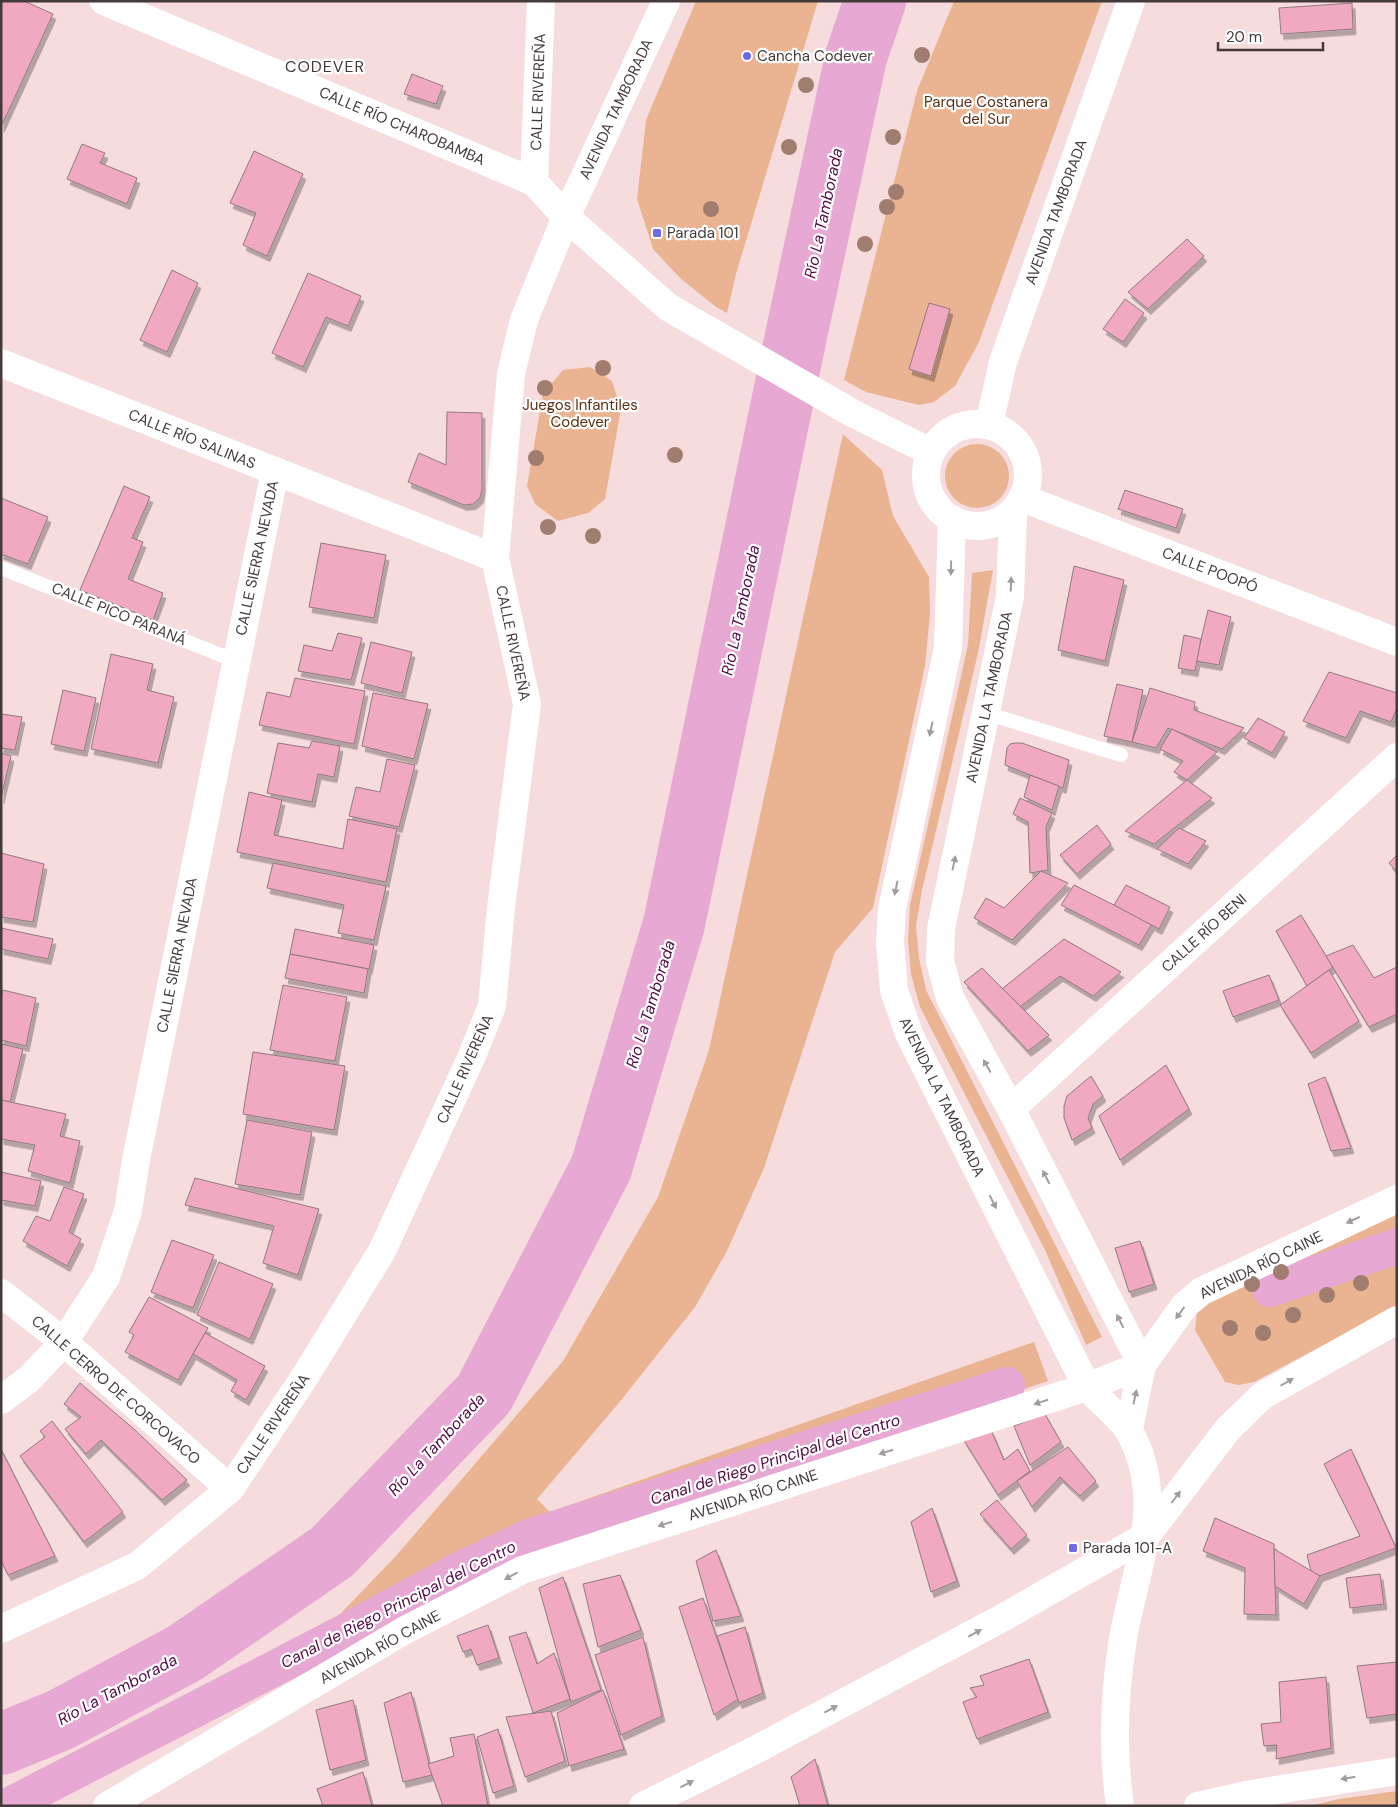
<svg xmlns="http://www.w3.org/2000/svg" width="1398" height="1807" font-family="'DM Sans',sans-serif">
<defs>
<filter id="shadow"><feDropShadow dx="3" dy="5.5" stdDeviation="0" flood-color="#0004"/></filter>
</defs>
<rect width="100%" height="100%" fill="#f6dcdd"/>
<g fill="#eab492">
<path d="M696,1h122l-82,273 -9,39 -11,-6 -36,-29 -27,-29 -16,-50 9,-79z"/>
<path d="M954,1h148l-123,341 -24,44 -21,16 -15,3 -53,-13 -22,-12 73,-289z"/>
<path d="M590,367l22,14 9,28 -16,90 -17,14 -30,8 -23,-17 -8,-18 16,-92 20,-24z"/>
<path d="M843,434l39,36 11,46 36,61 1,37 -5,52 -52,242 -38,44 -71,216 -37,83 -32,56 -77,97 -81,95 13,13 484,-170 14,39 -556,188 -376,195 -8,-17 208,-108 80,-83 167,-195 95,-164 51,-147z"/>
<circle cx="977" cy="476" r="32"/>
<path d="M993,570l-15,83 -56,237 -6,36 3,32 7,32 176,347 -16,8 -41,-95 -125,-243 -9,-33 -3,-34 2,-35 58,-260 4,-72z"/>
<path d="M1397,1213v93l-143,76 -15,3 -14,-3 -30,-52 2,-18 9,-10z"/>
<path d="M1397,1791v15h-88l30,-7z"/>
</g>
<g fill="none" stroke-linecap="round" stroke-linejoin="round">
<g stroke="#e7a9d4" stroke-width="36">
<path d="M1270,1289l127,-43"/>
<path d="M8,1806l333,-172 116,-63 72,-34 478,-152"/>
</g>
<path stroke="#e7a9d4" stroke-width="62" d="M1,1744l59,-24 125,-67 147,-101 152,-158 117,-226 73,-244 123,-593 59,-274 19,-56"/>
</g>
<g fill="#f1a8c1" stroke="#907a81" filter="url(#shadow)">
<path d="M1,1h23l29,13 -52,113z"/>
<path d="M1352,3l1,26 -72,5 -2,-26z"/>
<path d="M412,74l31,12 -7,18 -32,-10z"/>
<path d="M82,144l23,9 -5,10 37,15 -10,26 -60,-25z"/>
<path d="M254,151l49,23 -36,82 -24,-11 13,-32 -26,-10z"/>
<path d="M1187,239l17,17 -56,53 -20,-17z"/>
<path d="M172,270l26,13 -31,69 -27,-12z"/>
<path d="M308,273l53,23 -13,30 -22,-9 -23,50 -31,-14z"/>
<path d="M1125,299l19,14 -21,29 -20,-13z"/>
<path d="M929,303l21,6 -19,67 -22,-7z"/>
<path d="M447,412l35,1v76l-2,9 -7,6 -9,1 -56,-23 11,-29 27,12z"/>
<path d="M124,486l26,11 -18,41 11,4 -15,37 35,14 -10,27 -73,-30z"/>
<path d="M1125,490l58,19 -7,19 -58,-19z"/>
<path d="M1,498l47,19 -20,47 -27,-10z"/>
<path d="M321,543l65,12 -12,63 -65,-11z"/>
<path d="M1074,566l50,14 -19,81 -47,-11z"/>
<path d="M1208,610l23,7 -12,48 -23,-4z"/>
<path d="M338,633l24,5 -11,42 -53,-9 6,-26 28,6z"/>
<path d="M1184,635l17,4 -6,32 -17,-3z"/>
<path d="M371,642l41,10 -10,41 -41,-10z"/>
<path d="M111,654l42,10 -6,26 27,7 -16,66 -67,-14z"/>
<path d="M1329,672l68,21v15l-6,14 -31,-11 -14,27 -43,-17z"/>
<path d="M295,678l70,13 -11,53 -95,-19 8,-33 23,5z"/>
<path d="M1117,684l26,6 -11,52 -28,-6z"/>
<path d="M1150,688l45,14 -1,8 50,18 -22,21 -54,-21 -12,20 -24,-6z"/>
<path d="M63,690l33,8 -12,53 -33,-7z"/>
<path d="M373,693l55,11 -14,55 -52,-13z"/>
<path d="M1,714l21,3 -7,33 -14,-2z"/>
<path d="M1258,718l27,14 -13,21 -28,-15z"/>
<path d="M1172,729l45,23 -30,28 -13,-8 9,-11 -23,-12z"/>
<path d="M312,741l28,5 -6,31 -16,-3 -6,28 -45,-9 11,-50 31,5z"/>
<path d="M1015,743h7l47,17 -6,28 -58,-23 2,-17 3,-4z"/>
<path d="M1,753l10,3 -10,42z"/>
<path d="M387,759l28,6 -16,62 -50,-11 7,-29 24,5z"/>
<path d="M1030,775l29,11 -7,24 -28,-13z"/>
<path d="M1187,780l25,18 -58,46 -29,-13z"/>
<path d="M249,792l33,8 -8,35 69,14 5,-30 49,10 -11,53 -149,-30z"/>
<path d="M1020,798l32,15 -6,14 2,43 -18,3 -2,-51 -15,-8z"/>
<path d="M1097,825l14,19 -34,30 -17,-19z"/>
<path d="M1179,828l27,13 -18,23 -31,-15z"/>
<path d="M1,853l43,11 -11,58 -32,-5z"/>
<path d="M1397,855v17l-8,-9z"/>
<path d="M273,863l113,23 -12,54 -36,-7 6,-28 -77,-17z"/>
<path d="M1041,871l27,12 -56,57 -38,-22 12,-20 18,10z"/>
<path d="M1074,885l78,39 -13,21 -78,-40z"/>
<path d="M1126,885l44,22 -11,22 -45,-24z"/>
<path d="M1301,915l32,52 -26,19 -31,-55z"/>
<path d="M1,928l52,11 -5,20 -47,-10z"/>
<path d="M295,929l79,16 -5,24 -79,-15z"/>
<path d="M1064,939l57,33 -28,24 -33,-20 -40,31 -18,-18z"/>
<path d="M1353,945l21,33 23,-11v47l-28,13 -43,-71z"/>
<path d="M290,954l78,15 -4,24 -79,-15z"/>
<path d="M982,968l67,67 -21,16 -64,-69z"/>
<path d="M1329,970l30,51 -48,32 -31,-48z"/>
<path d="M1269,975l10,25 -46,17 -10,-26z"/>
<path d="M283,985l64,12 -12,64 -65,-11z"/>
<path d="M3,990l33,8 -10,48 -25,-6v-43z"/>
<path d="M1,1044l22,5 -13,53 -9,-2z"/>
<path d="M253,1052l92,14 -11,64 -91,-16z"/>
<path d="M1166,1065l23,44 -69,51 -21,-44z"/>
<path d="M1091,1076l12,20 -10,8 -5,14 4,10 -20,12 -8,-22v-12l3,-10z"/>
<path d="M1325,1077l26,71 -20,3 -23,-67z"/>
<path d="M1,1100l65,14 -6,22 20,5 -10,42 -42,-12 7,-26 -34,-6z"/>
<path d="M247,1120l65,12 -12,63 -65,-11z"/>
<path d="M1,1172l40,9 -6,25 -34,-6z"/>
<path d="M195,1178l124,31 -21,66 -35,-12 11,-37 -89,-21z"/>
<path d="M64,1187l20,7 -15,38 12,7 -14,27 -44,-25 13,-25 14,5z"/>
<path d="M172,1240l42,15 -21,53 -42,-16z"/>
<path d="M1140,1241l14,43 -25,8 -14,-44z"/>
<path d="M219,1262l54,22 -23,55 -53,-24z"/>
<path d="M149,1297l59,31 -30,52 -53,-28 9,-17 -5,-3z"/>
<path d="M205,1333l60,33 -19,34 -15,-9 6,-11 -44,-26z"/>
<path d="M80,1383l55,47 52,50 -25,20 -61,-60 -15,14 -21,-25 16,-12 -17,-13z"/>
<path d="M1045,1414l16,28 -31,23 -16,-39z"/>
<path d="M52,1421l71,91 -39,30 -64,-86 25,-19 -5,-6z"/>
<path d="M991,1430l13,30 14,-11 12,22 -32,24 -35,-56z"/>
<path d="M1068,1447l28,34 -16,15 -20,-19 -28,30 -15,-26z"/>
<path d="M1,1449l54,107 -47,19 -7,-14z"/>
<path d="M1351,1449l45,99 -76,28 -9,-5 -4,-16 53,-19 -36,-72z"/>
<path d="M997,1500l30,35 -16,14 -31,-35z"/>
<path d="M932,1508l25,73 -26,11 -20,-70z"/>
<path d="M1215,1518l59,26 2,71 -32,-1 1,-46 -42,-17z"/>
<path d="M1274,1549l46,27 -16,28 -29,-18z"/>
<path d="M716,1550l25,66 -28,5 -17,-60z"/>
<path d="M1380,1574l4,30 -34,4 -4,-30z"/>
<path d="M620,1575l21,55 -43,17 -15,-63z"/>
<path d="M563,1577l38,113 -30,12 -32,-114z"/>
<path d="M703,1598l35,101 -24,16 -35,-108z"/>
<path d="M488,1625l11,33 -22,7 -6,-16 -8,3 -6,-16z"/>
<path d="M745,1627l18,66 -24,10 -22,-67z"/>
<path d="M526,1632l11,32 17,-11 16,46 -37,14 -24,-76z"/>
<path d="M643,1637l19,79 -41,19 -26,-80z"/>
<path d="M1029,1659l19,53 -71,27 -14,-37 14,-5 -7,-9 14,-3 -4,-9z"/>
<path d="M1397,1662v52l-30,4 -10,-52z"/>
<path d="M1326,1677l5,71 -55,11 1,-14 -13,1 -3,-22 20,-2 -2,-40z"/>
<path d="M603,1690l21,59 -55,17 -12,-53z"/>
<path d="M411,1692l21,83 -29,7 -19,-79z"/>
<path d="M353,1700l13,60 -36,10 -14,-60z"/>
<path d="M551,1711l14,50 -40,16 -19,-60z"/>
<path d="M498,1729l16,57 -21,7 -16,-56z"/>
<path d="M474,1734l14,72h-45l-15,-42 26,-8 -4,-18z"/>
<path d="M815,1759l13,47h-28l-9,-29z"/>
<path d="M363,1772l9,34h-49l-6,-17z"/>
</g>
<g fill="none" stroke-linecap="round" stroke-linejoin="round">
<g stroke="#fff" stroke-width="14">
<path d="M1,568l235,93"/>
<path d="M986,713l135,42"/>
</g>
<g stroke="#fff" stroke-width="28">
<path d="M104,1l430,181 32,35"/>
<path d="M534,182l7,-181"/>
<path d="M1,363l274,108"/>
<path d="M1022,498l375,144"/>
<path d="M1011,1109l386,-352"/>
<path d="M1,1293l63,49 166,147"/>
<path d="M1,1629l136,-63 93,-77 74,-111 78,-127 89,-193 21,-52 9,-98 26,-204 -32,-146"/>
<path d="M107,1806l298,-176 117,-60 565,-183 55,-22 43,-60 17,-14 195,-92"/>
<path d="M643,1806l112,-56 249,-133 142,-81 82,-107 34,-33 135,-76"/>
</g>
<g stroke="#fff" stroke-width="28">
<path d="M566,217l102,90 186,107 77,38"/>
<circle cx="977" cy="475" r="51"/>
<path d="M989,425l14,-63 128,-361"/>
<path d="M1013,512l-3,84 -69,333 -1,32 10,37 61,111 131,256 -13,64"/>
<path d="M952,519l-4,129 -56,261 -2,34 4,47 15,44 178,353c10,11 36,33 42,44 39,69 6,138 -6,208 -9,55 -11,112 -3,167"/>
<path d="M1,1400l28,-21 35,-37 42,-65 22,-66 8,-51 139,-689 220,87 16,-184 13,-54 42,-103 100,-216"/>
<path d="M1198,1806l53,-12 146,-23"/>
</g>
</g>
<g fill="#a07d6e">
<circle cx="922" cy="55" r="8"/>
<circle cx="806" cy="85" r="8"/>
<circle cx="893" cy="137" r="8"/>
<circle cx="789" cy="147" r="8"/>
<circle cx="896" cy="192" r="8"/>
<circle cx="887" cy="207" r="8"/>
<circle cx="711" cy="209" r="8"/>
<circle cx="865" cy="244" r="8"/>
<circle cx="603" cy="368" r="8"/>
<circle cx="545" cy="388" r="8"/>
<circle cx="675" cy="455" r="8"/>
<circle cx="536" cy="458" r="8"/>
<circle cx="548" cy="527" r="8"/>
<circle cx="593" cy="536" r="8"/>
<circle cx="1281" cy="1272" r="8"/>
<circle cx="1361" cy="1283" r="8"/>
<circle cx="1252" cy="1284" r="8"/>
<circle cx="1327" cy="1295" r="8"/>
<circle cx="1293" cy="1315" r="8"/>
<circle cx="1230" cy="1328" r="8"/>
<circle cx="1263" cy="1333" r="8"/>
</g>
<defs><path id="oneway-solid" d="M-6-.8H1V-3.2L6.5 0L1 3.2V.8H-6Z" transform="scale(1.25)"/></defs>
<g fill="#a29c9c">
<use href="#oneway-solid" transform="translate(951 568) rotate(91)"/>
<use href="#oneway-solid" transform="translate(1011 584) rotate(-88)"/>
<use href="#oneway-solid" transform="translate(931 729) rotate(102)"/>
<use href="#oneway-solid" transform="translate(954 863) rotate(-78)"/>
<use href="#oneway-solid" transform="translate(896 888) rotate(102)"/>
<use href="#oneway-solid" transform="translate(987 1066) rotate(-119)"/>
<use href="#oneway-solid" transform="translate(1046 1177) rotate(-117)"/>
<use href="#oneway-solid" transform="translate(993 1202) rotate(63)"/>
<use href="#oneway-solid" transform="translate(1353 1220) rotate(155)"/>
<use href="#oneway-solid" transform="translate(1180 1313) rotate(126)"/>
<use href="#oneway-solid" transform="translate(1120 1321) rotate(-117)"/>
<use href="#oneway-solid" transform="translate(1287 1382) rotate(-30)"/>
<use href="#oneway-solid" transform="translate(1135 1397) rotate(-78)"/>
<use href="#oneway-solid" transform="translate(1041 1402) rotate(162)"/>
<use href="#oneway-solid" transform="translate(886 1452) rotate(162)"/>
<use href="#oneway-solid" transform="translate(1176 1497) rotate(-53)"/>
<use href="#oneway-solid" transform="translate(665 1524) rotate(162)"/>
<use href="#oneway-solid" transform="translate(511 1576) rotate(151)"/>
<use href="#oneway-solid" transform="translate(975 1633) rotate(-28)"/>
<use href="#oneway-solid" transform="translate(831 1709) rotate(-28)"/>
<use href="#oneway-solid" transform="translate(1348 1778) rotate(171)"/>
<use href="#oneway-solid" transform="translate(687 1784) rotate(-27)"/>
</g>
<g fill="#7169e3" stroke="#fff" stroke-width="2">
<circle cx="747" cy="56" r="5"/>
<rect x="652" y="228" width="10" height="10" rx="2.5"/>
<rect x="1068" y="1543" width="10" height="10" rx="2.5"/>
</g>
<g text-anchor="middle" stroke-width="4.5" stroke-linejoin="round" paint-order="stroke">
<g font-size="15" fill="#443a3a" stroke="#fff" text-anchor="start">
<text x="757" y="61">Cancha Codever</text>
<text x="667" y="238">Parada 101</text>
<text x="1083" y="1553">Parada 101-A</text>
</g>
<g font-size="15" fill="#443a3a" stroke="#fff">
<text transform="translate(538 92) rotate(-88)" y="5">CALLE RIVEREÑA</text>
<text transform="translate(616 109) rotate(-65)" y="5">AVENIDA TAMBORADA</text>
<text transform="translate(402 126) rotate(23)" y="5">CALLE RÍO CHAROBAMBA</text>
<text transform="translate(1056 212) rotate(-70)" y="5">AVENIDA TAMBORADA</text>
<text transform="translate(192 439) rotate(22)" y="5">CALLE RÍO SALINAS</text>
<text transform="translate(257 558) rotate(-78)" y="5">CALLE SIERRA NEVADA</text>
<text transform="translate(1210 570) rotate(21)" y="5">CALLE POOPÓ</text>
<text transform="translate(119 614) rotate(22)" y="5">CALLE PICO PARANÁ</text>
<text transform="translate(513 643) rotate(78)" y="5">CALLE RIVEREÑA</text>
<text transform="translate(989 697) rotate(-78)" y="5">AVENIDA LA TAMBORADA</text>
<text transform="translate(1204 933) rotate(-42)" y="5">CALLE RÍO BENI</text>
<text transform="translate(177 955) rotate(-79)" y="5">CALLE SIERRA NEVADA</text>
<text transform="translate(465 1069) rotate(-66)" y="5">CALLE RIVEREÑA</text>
<text transform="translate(942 1097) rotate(64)" y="5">AVENIDA LA TAMBORADA</text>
<text transform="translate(1261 1265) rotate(-26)" y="5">AVENIDA RÍO CAINE</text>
<text transform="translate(116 1390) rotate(41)" y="5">CALLE CERRO DE CORCOVACO</text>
<text transform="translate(273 1424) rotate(-56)" y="5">CALLE RIVEREÑA</text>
<text transform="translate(753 1495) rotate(-18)" y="5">AVENIDA RÍO CAINE</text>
<text transform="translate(380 1647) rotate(-29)" y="5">AVENIDA RÍO CAINE</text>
</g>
<g font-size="15" fill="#593013" stroke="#fff">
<text x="986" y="107">Parque Costanera<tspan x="986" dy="17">del Sur</tspan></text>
<text x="580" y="410">Juegos Infantiles<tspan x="580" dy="17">Codever</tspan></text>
</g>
<g font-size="16" letter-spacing="1" fill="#443a3a" stroke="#fff">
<text x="325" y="72">CODEVER</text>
</g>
<g font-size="16" font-style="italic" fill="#520943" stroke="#fff">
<text transform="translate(823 213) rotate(-78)" y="6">Río La Tamborada</text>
<text transform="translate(740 610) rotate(-78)" y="6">Río La Tamborada</text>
<text transform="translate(650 1004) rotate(-73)" y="6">Río La Tamborada</text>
<text transform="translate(436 1444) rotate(-47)" y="6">Río La Tamborada</text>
<text transform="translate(775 1459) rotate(-18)" y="6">Canal de Riego Principal del Centro</text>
<text transform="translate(398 1604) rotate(-27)" y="6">Canal de Riego Principal del Centro</text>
<text transform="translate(117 1689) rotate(-28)" y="6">Río La Tamborada</text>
</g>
</g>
<rect width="1398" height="1807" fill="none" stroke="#443a3a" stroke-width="5"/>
<path d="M1218 42v8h105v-8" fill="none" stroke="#443a3a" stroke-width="2.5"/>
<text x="1226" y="42" font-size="15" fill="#443a3a" stroke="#ffffff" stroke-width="4" paint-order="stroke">20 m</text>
</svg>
